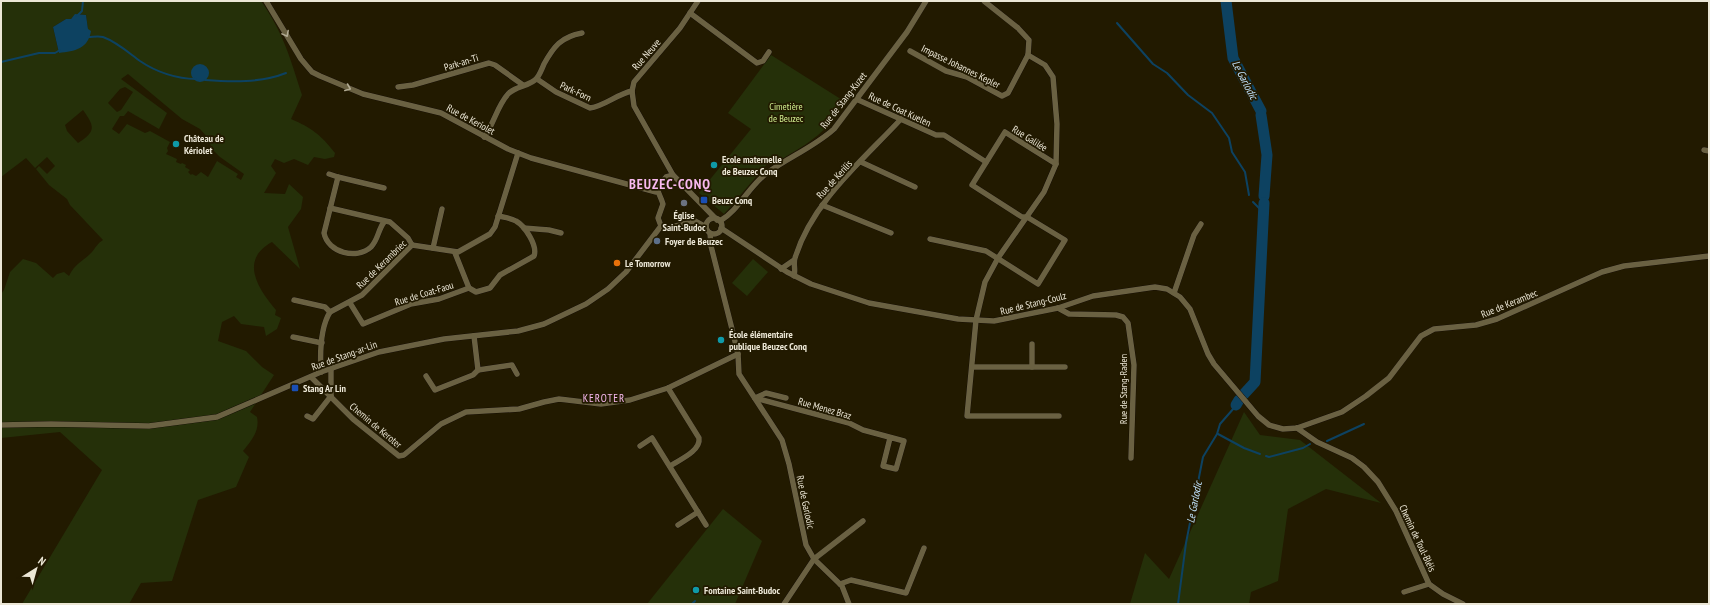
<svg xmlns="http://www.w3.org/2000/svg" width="1710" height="605" font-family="'PT Sans Narrow',sans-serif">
<rect width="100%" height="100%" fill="#221a00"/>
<g fill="#253009" fill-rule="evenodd">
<path d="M1,1h260c23,33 29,57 41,94l-11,24c21,9 30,16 44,34l-1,4 -9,2 -11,-2 -6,8 -14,-6 -10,4 -9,-4 -4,7 5,7 -12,20 21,1 4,-10 14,13 -2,12 -13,18 12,42 -28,-27c-33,18 -14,47 4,68l-1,5 6,3 -4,11 -11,7 -2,-9 -23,-3 -7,-8 -12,6 -4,19 28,10 16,16 12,8 -24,37 7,5c3,14 -6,24 -14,34l6,6 -13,30 -38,13 -26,81 -31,2 -12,21h-107l80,-134 -42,-38 -59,6v-144l3,-4 6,-18 13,-13 13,4 17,15 4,-4 7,-2 5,4c6,-13 15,-15 23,-24 4,-5 5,-8 11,-12l-33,-35 -3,-6 -18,-14 -13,-16 3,-3 8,8 8,-8 -8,-9 -12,11 -9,-10 -25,19zM76,14l10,1 2,14 -29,24 -6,-26 13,-8h5zM128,74l54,45 18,10 8,9 4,11 8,8 24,17 -3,6 -5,-3 2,-3 -21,-13 -9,16 -7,-5 -5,4 -4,-2 -1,1 -3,-3 2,-2 -5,-3 1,-2 -4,-2 -1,1 -5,-2 1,-3 -11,-5 2,-3 -1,-3 3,-6 -20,-11 -5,2 -18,-9 -8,10 -7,-5 8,-13h4l4,-5 31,18 8,-16 -46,-34zM125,87l8,5 -12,18 -4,2 -9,-9 12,-14zM83,110c12,17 13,21 -5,33l-11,-12 -2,-6z"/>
<path d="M771,55l76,48c-23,30 -34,38 -67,57l-6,-4 -50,58 -25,-21 52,-64 -23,-16z"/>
<path d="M753,259l15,13 -21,24 -15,-13z"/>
<path d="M1244,412l16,23 40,5 81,63 -55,-14 -38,20 -10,72 -27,11 -2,12h-119l15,-51 24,26z"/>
<path d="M723,509l39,32 -27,63h-88z"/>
</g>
<g fill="#0d4261">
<path d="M75,14l11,1 2,14 3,2c-3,18 -16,20 -32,22l-6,-26 13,-8h5z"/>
<circle cx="200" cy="73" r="9"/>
</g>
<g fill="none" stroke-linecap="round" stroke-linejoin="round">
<g stroke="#0d4261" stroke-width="2">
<path d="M77,16l5,-5 1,-10"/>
<path d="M1117,23l36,41 14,9 21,22 24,18 17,25 3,14 13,20 4,23"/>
<path d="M88,37c5,0 10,-1 15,0 14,5 26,16 37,24 16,11 37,18 56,18"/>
<path d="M1,62l38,-9h16l5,-3"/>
<path d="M205,80c26,2 56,3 81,-7"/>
<path d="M1253,202l11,11"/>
<path d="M1218,434l26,14 16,6"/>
<path d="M1327,441l37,-17"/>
<path d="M1266,456l3,1 34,-9 7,-4"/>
<path d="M692,604l3,-3"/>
<path d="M1178,604l8,-61 17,-86 14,-23 3,-10 14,-16"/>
</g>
<g stroke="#0d4261" stroke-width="11">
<path d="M1226,1l7,57 28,53"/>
<path d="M1261,115l6,40 -3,41"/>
<path d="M1244,394l11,-12 9,-179"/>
<path d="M1236,405l3,-5"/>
</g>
<g stroke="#0c0500" stroke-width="6">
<g id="minor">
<path d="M266,1l35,58 11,13 8,4 43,18 78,19 67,36 23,9 125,34"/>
<path d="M698,1l-18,27 -46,54 -2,9 2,15 39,69 44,45"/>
<path d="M690,13l67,50 6,-2 6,-9"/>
<path d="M910,51l36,20 21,6 35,19 6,-3 20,-38 1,-15 -11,-12 -34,-27"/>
<path d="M1028,55l17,10 8,12 4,47 -1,40 -12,28 -46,66 -13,24 -9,38 -9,96h92"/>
<path d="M537,79l19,13 34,16c15,-2 27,-14 42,-17"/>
<path d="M398,87l15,-2 76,-22 6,2 28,20"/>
<path d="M856,99l80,36h8l42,27"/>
<path d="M484,137c10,-13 13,-31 24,-43 7,-8 23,-8 29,-16 3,-4 5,-9 7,-14 10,-18 17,-27 38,-31"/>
<path d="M1704,150l5,1"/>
<path d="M861,162l54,25"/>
<path d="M329,174l9,3 -14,56c4,20 33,27 47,14 7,-7 7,-17 13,-25"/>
<path d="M338,177l46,11"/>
<path d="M822,205l69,28"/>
<path d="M330,208l60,14 18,16 4,7"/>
<circle cx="714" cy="226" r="8"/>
<path d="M720,221c19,-11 29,-35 47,-48 22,-16 47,-26 67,-44l73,-97 19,-31"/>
<path d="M661,226l-3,-8 5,-14c-5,-16 -10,-13 3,-27l7,-2"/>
<path d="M661,226l7,2 27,-7 11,6"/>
<path d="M524,228l25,2 12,3"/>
<path d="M721,228l66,44 24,12 58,19 89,16 36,2 64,-13 35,-12 62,-9 12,2 13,8 10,12 18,45 6,10 44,52 11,9 14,4 14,-1 45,-16 24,-16 23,-18 32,-42 13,-7 42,-4 21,-6 105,-47 22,-6 85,-10"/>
<path d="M710,233l1,13 22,87 5,21 1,20 43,66 7,24 17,81 8,14 28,27 7,18"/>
<path d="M930,239l56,12 52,33 27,-44 -38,-23h-5l-50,-32 33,-53 51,32"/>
<path d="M412,245l46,7 32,-18 5,-7 23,-74"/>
<path d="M433,248l9,-39"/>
<path d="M455,253l14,35 7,4 14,-4 10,-13 34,-19c4,-10 -9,-30 -18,-35 -5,-3 -13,-4 -18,-5"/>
<path d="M781,269l13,-9"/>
<path d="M794,276c2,-6 -1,-12 1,-18 17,-56 67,-97 106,-139"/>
<path d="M1174,293l20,-58 7,-11"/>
<path d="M294,300l31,7 5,5"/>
<path d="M350,303l13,21 48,-20 28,-5 30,-11"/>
<path d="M1058,308l11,6 47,1 7,2 5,6 6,42 -3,93"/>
<path d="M474,336l4,34"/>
<path d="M293,337l29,6"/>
<path d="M972,367h93"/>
<path d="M1032,367v-23"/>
<path d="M331,369v27"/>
<path d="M321,372c-1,-18 -1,-44 9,-60l32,-17 50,-50"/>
<path d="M426,376l9,14 38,-15 5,-5 34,-5 5,9"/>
<path d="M311,377l42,42 46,37 5,-1 37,-31 25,-12 53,-3 25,-7 15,-3 42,5 29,-4 38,-12 70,-34"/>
<path d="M668,388l31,50c2,13 -20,22 -29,28"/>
<path d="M755,398l94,25 14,7 41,11 -8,28 -13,-3 7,-28"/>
<path d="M755,398l11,-5 20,5"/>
<path d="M307,416l6,3 18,-23"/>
<path d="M1,425l50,-1 98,2 68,-9 104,-45 58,-20 65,-13 74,-8 26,-7 42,-20 22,-15 18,-17 35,-46"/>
<path d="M1297,428l20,14 35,16 12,9 14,15 18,29 33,73 14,10 20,10"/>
<path d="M640,446l12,-8 54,87"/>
<path d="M678,525l20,-13"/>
<path d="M840,584l11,-4 55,13 18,-45"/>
<path d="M1404,592l25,-8"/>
<path d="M784,604l30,-45 49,-38"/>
</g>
</g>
<use href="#minor" stroke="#6a6142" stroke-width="5.5"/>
</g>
<defs><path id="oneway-chevron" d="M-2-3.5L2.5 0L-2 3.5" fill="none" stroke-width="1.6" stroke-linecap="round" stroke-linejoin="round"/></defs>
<g stroke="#b2ab93">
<use href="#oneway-chevron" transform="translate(286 34) rotate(62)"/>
<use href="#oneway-chevron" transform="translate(348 88) rotate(22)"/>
</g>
<g fill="#0f9aa8" stroke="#221a00" stroke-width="1.5">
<circle cx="176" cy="144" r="4"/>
<circle cx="714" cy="165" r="4"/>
<circle cx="721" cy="340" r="4"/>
<circle cx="696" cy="590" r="4"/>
</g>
<g fill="#1a4fb4" stroke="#221a00" stroke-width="1.5">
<rect x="700" y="196" width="8" height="8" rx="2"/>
<rect x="291" y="384" width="8" height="8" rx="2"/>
</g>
<circle fill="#6b7280" stroke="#221a00" stroke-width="1.5" cx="684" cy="203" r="4"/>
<circle fill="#5c6f8a" stroke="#221a00" stroke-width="1.5" cx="657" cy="241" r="4"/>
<circle fill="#e8710a" stroke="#221a00" stroke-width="1.5" cx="617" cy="263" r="4"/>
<g text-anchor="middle" stroke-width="3.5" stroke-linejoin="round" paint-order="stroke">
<g font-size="10" fill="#ece7d6" stroke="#221a00">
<text transform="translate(646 54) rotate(-49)" y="4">Rue Neuve</text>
<text transform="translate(461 62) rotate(-17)" y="4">Park-an-Ti</text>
<text transform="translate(961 66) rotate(26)" y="4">Impasse Johannes Kepler</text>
<text transform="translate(576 91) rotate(25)" y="4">Park-Forn</text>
<text transform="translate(843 100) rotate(-52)" y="4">Rue de Stang-Kuzet</text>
<text transform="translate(900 109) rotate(25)" y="4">Rue de Coat Kuelen</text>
<text transform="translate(471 119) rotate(28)" y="4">Rue de Keriolet</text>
<text transform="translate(1030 138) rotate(32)" y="4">Rue Galilée</text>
<text transform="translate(834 179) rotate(-48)" y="4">Rue de Kerilis</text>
<text transform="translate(381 264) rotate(-44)" y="4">Rue de Kerambriec</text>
<text transform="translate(424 293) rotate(-17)" y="4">Rue de Coat-Faou</text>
<text transform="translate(1033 303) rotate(-14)" y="4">Rue de Stang-Coulz</text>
<text transform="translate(1509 303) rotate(-22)" y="4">Rue de Kerambec</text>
<text transform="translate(344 355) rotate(-20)" y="4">Rue de Stang-ar-Lin</text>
<text transform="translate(1123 389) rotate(-90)" y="4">Rue de Stang-Raden</text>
<text transform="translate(825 408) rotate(16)" y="4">Rue Menez Braz</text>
<text transform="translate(376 425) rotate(40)" y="4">Chemin de Keroter</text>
<text transform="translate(806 502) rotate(78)" y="4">Rue de Garlodic</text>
<text transform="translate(1418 538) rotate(65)" y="4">Chemin de Toul-Bléis</text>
</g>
<g font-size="10" fill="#cfec8e" stroke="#221a00">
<text x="786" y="110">Cimetière<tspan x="786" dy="12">de Beuzec</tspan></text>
</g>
<g font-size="10" font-weight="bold" fill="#ece7d6" stroke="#221a00" text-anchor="start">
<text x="184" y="142">Château de<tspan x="184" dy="12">Kériolet</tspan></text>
<text x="722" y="163">Ecole maternelle<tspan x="722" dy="12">de Beuzec Conq</tspan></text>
<text x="712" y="204">Beuzc Conq</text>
<text x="684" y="219" text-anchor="middle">Église<tspan x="684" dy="12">Saint-Budoc</tspan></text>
<text x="665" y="245">Foyer de Beuzec</text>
<text x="625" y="267">Le Tomorrow</text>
<text x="729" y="338">École élémentaire<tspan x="729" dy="12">publique Beuzec Conq</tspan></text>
<text x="303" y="392">Stang Ar Lin</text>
<text x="704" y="594">Fontaine Saint-Budoc</text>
</g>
<g font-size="11" font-style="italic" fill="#bfe0f9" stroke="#221a00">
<text transform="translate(1245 80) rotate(63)" y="4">Le Garlodic</text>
<text transform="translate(1194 502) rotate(-79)" y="4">Le Garlodic</text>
</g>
<g font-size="11" letter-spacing="1" fill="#f8b9ef" stroke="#221a00">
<text x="604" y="402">KEROTER</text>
</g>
<g font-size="14" font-weight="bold" letter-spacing="1" fill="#f8b9ef" stroke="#221a00">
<text x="670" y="189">BEUZEC-CONQ</text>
</g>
</g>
<rect width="1710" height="605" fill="none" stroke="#ece7d6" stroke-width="4"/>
<g transform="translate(36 569) rotate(37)" stroke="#221a00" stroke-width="3" paint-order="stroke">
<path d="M0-3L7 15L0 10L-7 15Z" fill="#ece7d6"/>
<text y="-6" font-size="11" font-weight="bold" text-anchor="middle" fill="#ece7d6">N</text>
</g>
</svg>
